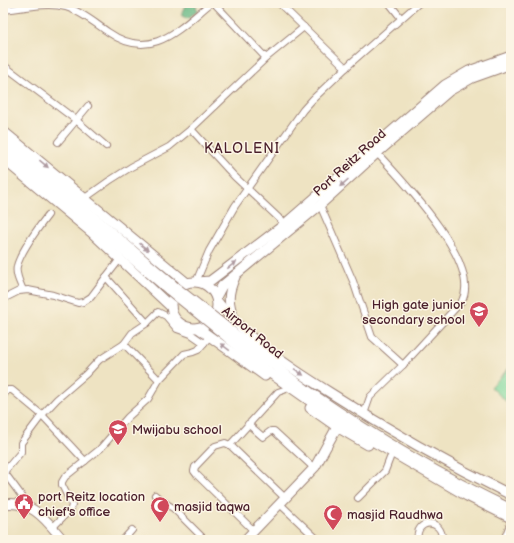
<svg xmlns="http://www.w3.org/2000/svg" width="514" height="543" font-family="'Balsamiq Sans',sans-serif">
<rect width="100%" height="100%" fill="#fcf5e5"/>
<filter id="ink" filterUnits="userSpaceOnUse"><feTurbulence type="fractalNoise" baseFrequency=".025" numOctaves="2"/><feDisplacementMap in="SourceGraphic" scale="8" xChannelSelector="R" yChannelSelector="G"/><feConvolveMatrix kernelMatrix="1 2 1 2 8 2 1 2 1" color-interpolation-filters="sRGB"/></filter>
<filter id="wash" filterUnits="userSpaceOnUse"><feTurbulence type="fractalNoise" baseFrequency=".012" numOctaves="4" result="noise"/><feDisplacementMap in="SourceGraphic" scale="16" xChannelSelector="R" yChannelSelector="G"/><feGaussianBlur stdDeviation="0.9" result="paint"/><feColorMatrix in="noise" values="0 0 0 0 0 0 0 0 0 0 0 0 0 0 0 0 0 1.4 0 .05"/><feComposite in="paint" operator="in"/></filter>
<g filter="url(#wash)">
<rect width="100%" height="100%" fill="#eee3c2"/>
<path fill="#81d99e" stroke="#667c64" d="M511,366v40l-20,-19z"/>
<path fill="#68b985" stroke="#596c58" d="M186,3h12l-2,3 2,5 -10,7 -5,-3 -1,-3z"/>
</g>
<g filter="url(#ink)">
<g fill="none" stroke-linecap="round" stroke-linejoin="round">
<g stroke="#9c8176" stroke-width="8">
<g id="minor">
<path d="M214,3l52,55 -75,71 43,47 51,48"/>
<path d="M279,3l67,65"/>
<path d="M389,3l12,15"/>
<path d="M3,10c20,-2 43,-8 63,-3 15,4 30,17 42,25 43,30 70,-2 103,-29"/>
<path d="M266,58l38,-31"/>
<path d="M3,65l73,55 30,26"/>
<path d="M58,142l30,-36"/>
<path d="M85,198l24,-17 22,-14 38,-20 22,-18"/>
<path d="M320,205l33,76 19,56 31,28"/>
<path d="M106,277l14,-18"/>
<path d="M196,282l13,-31 26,-45 68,-96 10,-11 40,-38 66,-58"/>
<path d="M23,290c-3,-7 -8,-16 -6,-24 4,-15 21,-38 31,-51"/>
<path d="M3,299l16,-8 9,-1 25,5 25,8 5,-1 8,-5 15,-20 41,46"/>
<path d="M124,344l35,36"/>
<path d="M3,395l5,-5h4l30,25 43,46"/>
<path d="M364,414l6,-17 33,-32 59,-64c20,-38 -60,-121 -85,-148"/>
<path d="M248,424l15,13 8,-6h3l40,37"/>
<path d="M230,445l48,-53 6,-2"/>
<path d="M4,472l17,23 6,11"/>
<path d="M3,474l1,-2 17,-20v-9l21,-28 15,-16 29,-25 13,-14 25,-16 8,-11 15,-10 11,-11 8,4 11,13 14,5 13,9"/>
<path d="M155,495l10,8 8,5 32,32"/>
<path d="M358,498l27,-27 5,-13"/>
<path d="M280,504l38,36"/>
<path d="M52,528l19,-19 1,-4 -10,-20v-3l3,-5 35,-28 28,-32 20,-18 11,-19 25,-26 9,-2 5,-2 12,-14"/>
<path d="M254,531l-57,-56 -3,-4 1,-4 20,-21 10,-3 5,2 55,53"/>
<path d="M123,540l9,-10"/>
<path d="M418,540c-4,-21 25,-23 24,0"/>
<path d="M504,540l7,-18"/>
</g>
</g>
<g stroke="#9c8176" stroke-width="11">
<g id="secondary">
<path d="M3,131l184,152"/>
<path d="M3,139l170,146"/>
<path d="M3,148l166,142"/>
<path d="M3,159l88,73 80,75"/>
<circle cx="194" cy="305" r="23"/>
<path d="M198,282l12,-1 8,-6 67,-51 160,-139 24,-14 42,-15"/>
<path d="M216,297l6,-11 98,-81 57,-52 72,-62 23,-13 39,-14"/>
<path d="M217,301c29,38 72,66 112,91 59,38 119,72 182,103"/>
<path d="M234,320c-6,-19 -7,-25 1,-43"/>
<path d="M220,322c31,25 61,50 94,73 62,43 129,82 197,114"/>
<path d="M198,328l67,48"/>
<path d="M216,328l54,45 40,28 47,31 110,64 44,22"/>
<path d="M310,408l27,19 31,18"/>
<path d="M3,504c30,-4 43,16 60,36"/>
<path d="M245,540l70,-73 22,-40"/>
</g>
</g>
<use href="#minor" stroke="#fff" stroke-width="6"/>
<use href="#secondary" stroke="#fff" stroke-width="9"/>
<g stroke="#9c8176" stroke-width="11" stroke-linecap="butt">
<g id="secondary-bridge">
<path d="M173,285l47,37"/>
<path d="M169,290l47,38"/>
</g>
</g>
<use href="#secondary-bridge" stroke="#fff" stroke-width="9"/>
</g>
<defs><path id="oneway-solid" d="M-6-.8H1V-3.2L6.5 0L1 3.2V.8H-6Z"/></defs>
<g fill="#ae9aa0">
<use href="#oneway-solid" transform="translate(44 164) rotate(40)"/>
<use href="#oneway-solid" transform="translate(344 183) rotate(138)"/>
<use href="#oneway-solid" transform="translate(144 247) rotate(40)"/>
<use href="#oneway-solid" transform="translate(232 265) rotate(-38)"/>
<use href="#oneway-solid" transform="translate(225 347) rotate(-144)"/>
<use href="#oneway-solid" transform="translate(299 372) rotate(34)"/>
</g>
</g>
<defs>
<g id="school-pin" transform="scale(1)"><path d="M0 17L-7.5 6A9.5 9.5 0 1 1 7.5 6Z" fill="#d1495b" stroke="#fcf5e5"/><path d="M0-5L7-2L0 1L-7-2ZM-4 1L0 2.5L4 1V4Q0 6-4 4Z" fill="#fff"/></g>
<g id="civic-pin" transform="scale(1)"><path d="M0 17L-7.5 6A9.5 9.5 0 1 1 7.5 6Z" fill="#d1495b" stroke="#fcf5e5"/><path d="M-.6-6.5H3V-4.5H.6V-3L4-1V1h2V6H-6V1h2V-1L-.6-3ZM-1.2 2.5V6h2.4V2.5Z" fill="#fff"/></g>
<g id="mosque-pin" transform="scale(1)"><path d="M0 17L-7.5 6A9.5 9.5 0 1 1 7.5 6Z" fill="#d1495b" stroke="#fcf5e5"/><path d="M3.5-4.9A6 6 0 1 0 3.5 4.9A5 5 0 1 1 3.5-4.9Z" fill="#fff"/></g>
</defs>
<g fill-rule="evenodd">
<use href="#school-pin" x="479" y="311"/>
<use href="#school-pin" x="118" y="429"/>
<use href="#civic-pin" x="24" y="503"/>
<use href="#mosque-pin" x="160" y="506"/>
<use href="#mosque-pin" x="333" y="514"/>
</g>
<g text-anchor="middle" stroke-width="3" stroke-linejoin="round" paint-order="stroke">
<g font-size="13" fill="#4a1f2b" stroke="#fcf5e5">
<text transform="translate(349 162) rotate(-42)" y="5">Port Reitz Road</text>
<text transform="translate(253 332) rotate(39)" y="5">Airport Road</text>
</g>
<g font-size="13" fill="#4a1f2b" stroke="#fcf5e5" text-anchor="start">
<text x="465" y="309" text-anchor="end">High gate junior<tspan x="465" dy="15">secondary school</tspan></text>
<text x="132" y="434">Mwijabu school</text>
<text x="38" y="501">port Reitz location<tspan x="38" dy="15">chief's office</tspan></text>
<text x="174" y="511">masjid taqwa</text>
<text x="347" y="519">masjid Raudhwa</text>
</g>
<g font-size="14" letter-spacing="1" fill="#4a1f2b" stroke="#fcf5e5">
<text x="242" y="153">KALOLENI</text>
</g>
</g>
<rect width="514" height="543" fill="none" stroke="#fcf5e5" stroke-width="16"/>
</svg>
